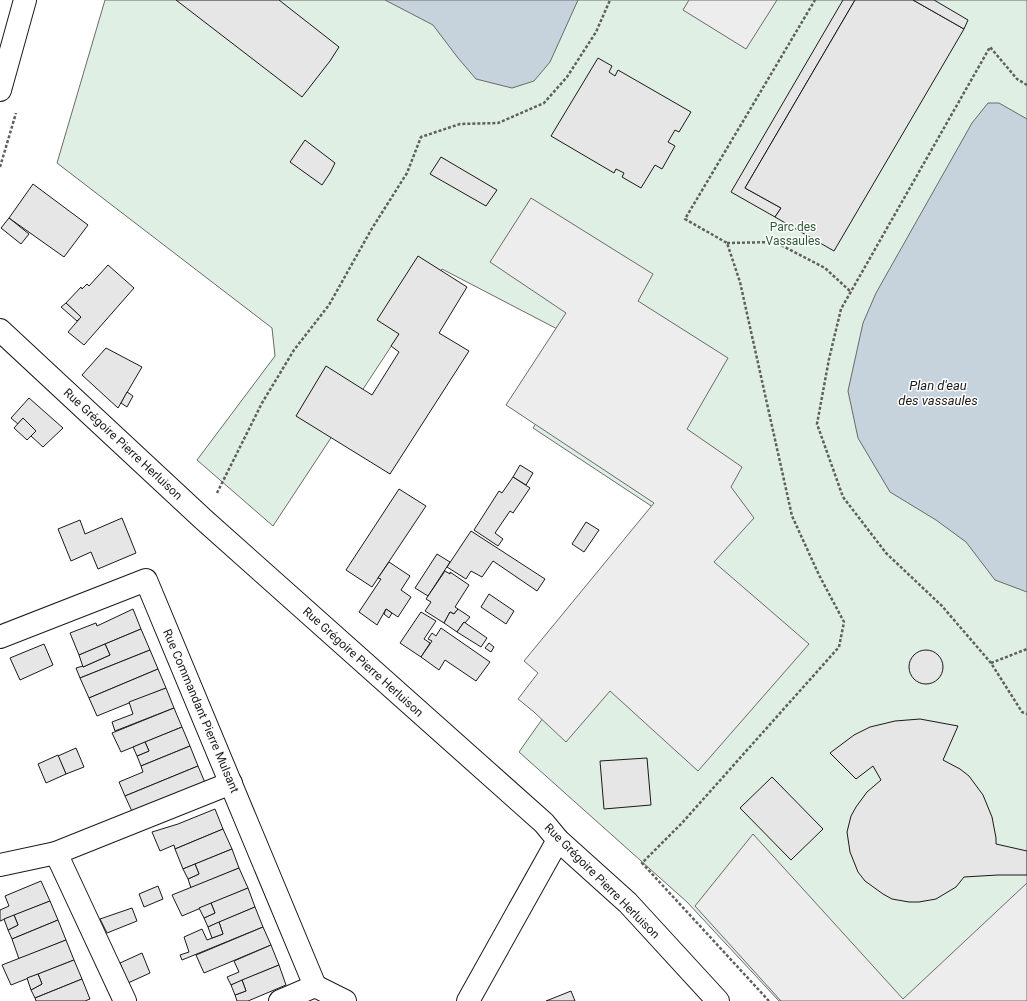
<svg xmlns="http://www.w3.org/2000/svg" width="1027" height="1001" font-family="Roboto,sans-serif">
<rect width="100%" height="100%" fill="#fff"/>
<path fill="#e0efe3" stroke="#6a6a6a" d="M105,0h922v1001h-248l-92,-99 -168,-150 43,-61 109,-172 -138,-91 55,-83 -146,-76 -169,257 -76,-66 78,-104 -3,-28 -215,-165z"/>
<g fill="#ededed" stroke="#6a6a6a">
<path d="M689,0h88l-31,49 -63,-39z"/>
<path d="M531,198l122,76 -15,27 90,57 -41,71 55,38 -11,20 23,31 -40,44 95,82 -111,127 -88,-80 -44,51 -32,-30 -16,-13 20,-26 -14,-12 130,-158 -148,-98 60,-92 -76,-51z"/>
<path d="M753,834l150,165 124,-116v118h-246l-86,-95z"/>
</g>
<g fill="#c6d2dc" stroke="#6a6a6a">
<path d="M385,0h193l-28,62 -16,19 -22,7 -36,-9 -18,-21 -25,-33z"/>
<path d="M988,103h11l28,16v473l-32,-12 -29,-38 -30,-22 -46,-28 -32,-54 -10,-47 15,-68 13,-30 96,-170z"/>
</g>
<g fill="#e6e6e6" stroke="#1a1a1a">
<path d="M176,0h103l60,47 -9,14 -28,36z"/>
<path d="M843,0h12l-110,188 36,20 -6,9 -44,-25z"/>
<path d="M855,0h58l51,29 -130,222 -59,-34 6,-9 -36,-20z"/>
<path d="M913,0h21l34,20 -4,9z"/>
<path d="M598,58l14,8 -3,6 6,4 3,-6 73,42 -12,20 -4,-2 -7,12 7,4 -13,23 -7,-4 -14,23 -19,-11 2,-4 -8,-4 -2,4 -63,-37z"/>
<path d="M305,140l30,23 -5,10 -8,12 -32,-23z"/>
<path d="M441,157l56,33 -11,16 -56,-32z"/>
<path d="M33,184l55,41 -24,32 -55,-39z"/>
<path d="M9,218l20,16 -8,10 -20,-16z"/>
<path d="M418,256l49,31 -28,46 30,18 -79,123 -94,-58 30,-50 46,29 27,-43 -8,-6 8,-12 -22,-14z"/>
<path d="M108,265l26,23 -50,57 -16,-13 13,-15 -15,-14 15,-16 1,2 5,-5 2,2z"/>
<path d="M66,303l15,14 -4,4 -16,-14z"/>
<path d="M106,348l36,19 -24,41 -36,-33z"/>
<path d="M127,392l6,4 -6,11 -6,-4z"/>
<path d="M29,398l34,30 -20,19 -12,-11 5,-5 -13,-13 -5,6 -7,-6z"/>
<path d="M23,418l13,13 -9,9 -13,-12z"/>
<path d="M520,465l13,8 -7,12 -13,-8z"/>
<path d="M513,477l17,11 -17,25 -3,-2 -15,22 8,6 -5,7 -24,-16 25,-39 3,2z"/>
<path d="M399,489l27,17 -54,81 -26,-17z"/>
<path d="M122,518l14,35 -38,16 -7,-17 -20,9 -13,-32 22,-9 5,14z"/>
<path d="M586,522l13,8 -15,22 -12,-8z"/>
<path d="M471,531l74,48 -8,12 -44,-30 -11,16 -11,-6 -5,8 -19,-12z"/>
<path d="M437,554l13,8 -22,34 -13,-8z"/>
<path d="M389,562l21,14 -9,14 10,7 -13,20 -12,-8 -9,16 -18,-13 22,-33 -3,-1z"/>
<path d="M445,571l5,3v-2l19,13 -14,22 3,2 -4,5 -4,-2 -6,11 -19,-12 6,-9 -5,-3z"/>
<path d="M489,594l25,17 -8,13 -25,-17z"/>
<path d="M133,609l8,20 -62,26 -9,-22 26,-10 1,3z"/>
<path d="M386,609l6,4 -3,5 -5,-4z"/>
<path d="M458,609l12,8 -5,6 -1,-1 -7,10 -13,-9 6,-11 4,2z"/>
<path d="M421,612l15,9 -12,18 6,4 -9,14 -21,-14z"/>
<path d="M464,622l23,16 -6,9 -24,-15z"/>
<path d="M441,628l49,34 -14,19 -31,-21 -6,10 -18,-13 11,-16 -4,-2 4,-6 4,3z"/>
<path d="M141,629l9,21 -70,28 -4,-10 7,-2v1l27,-12 -5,-11z"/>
<path d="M489,643l5,4 -3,5 -6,-4z"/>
<path d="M44,644l9,21 -33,15 -10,-22z"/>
<path d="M105,644l5,11 -27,12 -4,-12z"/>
<path d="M150,650l8,19 -69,29 -9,-20z"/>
<circle cx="926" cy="667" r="17"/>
<path d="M158,669l8,19 -69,28 -8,-18z"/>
<path d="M166,688l8,20 -59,23 -3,-9 21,-8 -4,-12z"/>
<path d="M174,708l8,19 -61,25 -9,-19z"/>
<path d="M920,719l38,7 -15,34 17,9 9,7 14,19 9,22 4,21v6l31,7v24h-29l-34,2 -8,10 -20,12 -17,3h-10l-17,-3 -9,-5 -18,-13 -7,-9 -8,-20 -3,-20 4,-16 5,-9 11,-15 14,-12 -8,-14 -17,13 -26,-26 24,-18 16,-8 25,-6z"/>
<path d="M182,727l8,19 -49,20 -4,-10 12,-5 -4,-9z"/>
<path d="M145,742l4,9 -12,5 -4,-9z"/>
<path d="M190,746l8,20 -73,30 -6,-14 24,-10 -2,-6z"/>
<path d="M76,748l8,19 -18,7 -8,-18z"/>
<path d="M58,755l8,19 -20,9 -8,-19z"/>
<path d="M647,758l4,47 -47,4 -4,-48z"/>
<path d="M198,766l8,19 -71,33 -10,-22z"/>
<path d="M772,777l51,52 -32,31 -51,-52z"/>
<path d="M215,809l8,20 -48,20 -1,-4 -14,6 -8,-19 26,-8z"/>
<path d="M223,829l9,20 -49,20 -8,-20z"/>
<path d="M232,849l7,19 -48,20 -3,-9 11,-5 -4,-10z"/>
<path d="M195,864l4,10 -11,5 -5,-10z"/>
<path d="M239,868l9,20 -66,28 -10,-21z"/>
<path d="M41,881l9,20 -50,20v-11l9,-4 -4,-10z"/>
<path d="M158,886l5,13 -19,8 -5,-13z"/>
<path d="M248,888l7,19 -47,20 -4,-9 11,-5 -4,-10z"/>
<path d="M50,901l8,19 -46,19 -4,-9 10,-5 -4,-10z"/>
<path d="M211,903l4,10 -11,5 -5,-10z"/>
<path d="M255,907l8,20 -81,33 -2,-5 9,-3 -5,-15 18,-8 5,11 16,-6 -4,-12z"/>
<path d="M132,908l5,13 -30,12 -7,-14z"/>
<path d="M14,915l4,10 -10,5 -4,-11z"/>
<path d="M58,920l8,20 -47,19 -7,-20z"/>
<path d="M219,922l4,12 -11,4 -4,-11z"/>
<path d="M263,927l8,18 -67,28 -8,-18z"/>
<path d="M66,940l8,20 -63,25 -9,-20z"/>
<path d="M271,945l8,20 -48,20 -4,-8 12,-5 -5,-11z"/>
<path d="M142,953l8,20 -22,10 -8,-20z"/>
<path d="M74,960l8,19 -47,19 -4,-8 11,-6 -4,-10z"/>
<path d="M279,965l7,20 -38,16h-11l-2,-6 11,-4 -4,-11z"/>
<path d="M38,974l4,10 -11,6 -4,-12z"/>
<path d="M82,979l8,20 -5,2h-49l-1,-3z"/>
<path d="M242,980l4,11 -11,4 -4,-10z"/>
<path d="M571,991l4,10h-29z"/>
</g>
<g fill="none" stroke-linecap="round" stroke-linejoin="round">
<g stroke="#1a1a1a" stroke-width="24">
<g id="minor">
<path d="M0,90l25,-90"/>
<path d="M0,330l203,189 341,304 14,17 70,63 90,98"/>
<path d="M0,637l146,-57 169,406"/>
<path d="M56,853l175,-70"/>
<path d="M0,865l56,-12 69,148"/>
<path d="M280,1001l35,-15 30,15"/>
<path d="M468,1001l90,-161"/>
</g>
</g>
<g stroke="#5f5f5f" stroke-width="2.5" stroke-dasharray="3 2" stroke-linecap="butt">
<path d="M1027,85l-10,-6 -27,-32 -149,262 -12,50 -12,65 26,73 43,56 56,53 49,57 31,49 5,2"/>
<path d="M0,167l16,-54"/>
<path d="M727,243l48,-1 50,26 26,24"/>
<path d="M217,493l45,-90 32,-53 35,-45 42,-75 36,-57 14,-36 39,-13 38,-1 46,-20 23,-26 29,-45 14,-32"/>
<path d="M991,663l36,-14"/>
<path d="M769,1001l-127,-138 40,-40 157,-176 5,-25 -25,-47 -27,-59 -52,-234 -13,-39 -42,-24 130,-219"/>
</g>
<use href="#minor" stroke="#fff" stroke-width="22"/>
</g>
<g text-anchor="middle" stroke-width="3" stroke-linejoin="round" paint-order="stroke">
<g font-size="12" fill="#2b5a34" stroke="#fff">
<text x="793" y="231">Parc des<tspan x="793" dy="14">Vassaules</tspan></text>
</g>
<g font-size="12" fill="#1a1a1a" stroke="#fff">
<text transform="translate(123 444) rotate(43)" y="4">Rue Grégoire Pierre Herluison</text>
<text transform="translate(363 662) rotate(42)" y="4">Rue Grégoire Pierre Herluison</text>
<text transform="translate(201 711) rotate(67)" y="4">Rue Commandant Pierre Mulsant</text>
<text transform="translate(602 881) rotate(45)" y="4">Rue Grégoire Pierre Herluison</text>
</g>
<g font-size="13" font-style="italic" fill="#1a1a1a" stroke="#fff">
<text x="938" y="390">Plan d'eau<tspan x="938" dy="15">des vassaules</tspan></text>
</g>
</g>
</svg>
